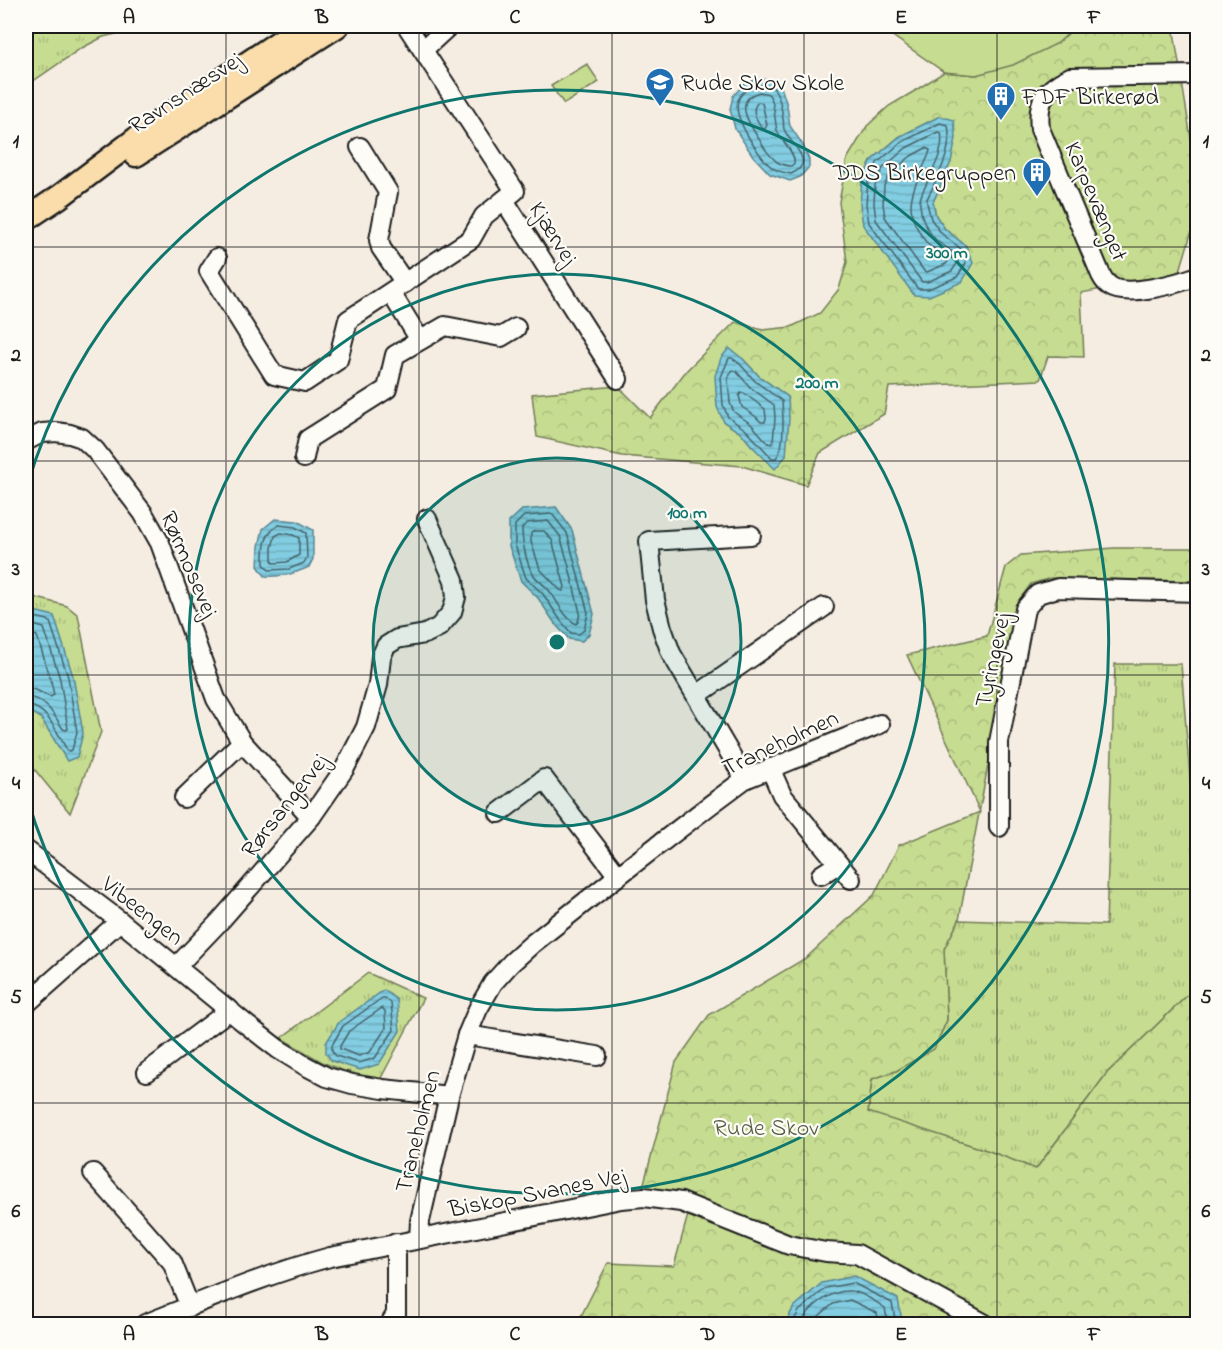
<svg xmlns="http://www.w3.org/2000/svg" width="1223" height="1350" font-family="'Indie Flower',sans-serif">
<defs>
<pattern id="grass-tufts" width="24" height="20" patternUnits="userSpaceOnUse" patternTransform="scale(1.5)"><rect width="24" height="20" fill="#c6dc91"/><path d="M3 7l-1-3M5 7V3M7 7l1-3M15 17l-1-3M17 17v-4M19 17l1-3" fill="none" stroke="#aabc7c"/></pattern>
<pattern id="forest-crowns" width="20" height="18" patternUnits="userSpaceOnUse" patternTransform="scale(1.5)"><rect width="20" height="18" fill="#c6dc91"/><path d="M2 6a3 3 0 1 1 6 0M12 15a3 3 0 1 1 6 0" fill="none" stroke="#aabc7c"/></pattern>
<pattern id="water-rules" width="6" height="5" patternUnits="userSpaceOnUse" patternTransform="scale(1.5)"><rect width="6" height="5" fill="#82cde2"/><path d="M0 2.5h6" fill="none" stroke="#70afc1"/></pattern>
</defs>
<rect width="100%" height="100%" fill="#f6ede2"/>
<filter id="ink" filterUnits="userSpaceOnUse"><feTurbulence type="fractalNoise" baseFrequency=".0167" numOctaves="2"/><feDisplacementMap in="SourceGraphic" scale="12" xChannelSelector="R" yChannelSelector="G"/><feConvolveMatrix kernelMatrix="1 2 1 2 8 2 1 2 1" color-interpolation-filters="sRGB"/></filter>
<g filter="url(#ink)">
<g fill="url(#grass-tufts)" stroke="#717c56" stroke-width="1.5">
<path d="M26,26h124l-47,11 -23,12 -54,37z"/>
<path d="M26,595l41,11 11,9 23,117 -31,81 -44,-54z"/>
<path d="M1115,664h66l16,203v119l-90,87 -71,96 -47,-18 -121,-38 4,-34 24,-8 38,-23 13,-28 -3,-71 15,-29 147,5z"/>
<path d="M368,973l55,25 -43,82 -36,-9 -22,-9 -41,-24z"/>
</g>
<g fill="url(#forest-crowns)" stroke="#717c56" stroke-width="1.5" fill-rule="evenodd">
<path d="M1076,26h97l24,150v38l-18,60 -98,19 3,64 -36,-1 -8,24 -151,7 -5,27 -64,39 -14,32 -64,-19 -120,-10 -85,-19 -5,-43 86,-8 32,32 36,-47 49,-49 28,8 28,-3 29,-14 19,-24 8,-27 -8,-60 8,-43 20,-33 22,-20 24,-14 31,-20 32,3 82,-32zM940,116l11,46 -18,40 3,14 9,13 21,17 -104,-66 10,-20 27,-23zM743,359l16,17 29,21 -36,49 -10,-12 -18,-12z"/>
<path d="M1114,548h83v33l-146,-3 -20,6 -12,16 -60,320 -15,29 3,71 -13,29 -38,22 -24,8 -4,33 121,39 47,18 71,-96 90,-87v338h-296l1,-3 -108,-14 -9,17h-208l31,-61 66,3 18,-66 -49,-13 33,-125 33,-47 97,-57 68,-63 25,-50 81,-33 -73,-157 80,-19 19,-69 15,-12z"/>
</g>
<g fill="#c6dc91" stroke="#717c56" stroke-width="1.5">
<path d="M871,26h205l-18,17 -45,22 -37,10 -32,-3 -53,-37z"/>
<path d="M587,64l12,18 -35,22 -13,-18z"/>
</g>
<g fill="url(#water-rules)" stroke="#598693" stroke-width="1.5">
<path d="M759,79l14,1 8,7 6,18 3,21 13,19 6,15v7l-9,10 -10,4 -20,-7 -17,-18 -18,-27 -5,-20 3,-13 13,-14z"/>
<path d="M940,116l14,4 2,18 -5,24 -18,40 3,14 9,13 21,17 7,17 -11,19 -33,14 -15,-1 -51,-70 -3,-21 2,-24 10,-20 27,-23z"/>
<path d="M729,348l14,11 16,17 29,21 1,21 -3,38 -11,13 -23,-23 -10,-12 -18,-12 -7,-15 -2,-31 6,-18z"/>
<path d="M556,507l16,23 22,84 -5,20 -7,7 -13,-2 -13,-14 -18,-27 -17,-17 -12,-35v-24l13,-12z"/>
<path d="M275,519l22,2 16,9v29l-4,8c-16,7 -26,10 -44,9l-7,-10 1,-20 4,-17z"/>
<path d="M26,609l28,7 19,60 10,57 -6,24 -10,4 -26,-43 -15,-9z"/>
<path d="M384,990l13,10 3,31 -21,33 -19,6 -28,-9 -6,-8v-10l13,-21z"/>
<path d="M854,1276l44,23 4,22 -1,3h-116l9,-17 28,-24z"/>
</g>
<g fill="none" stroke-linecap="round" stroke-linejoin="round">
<g stroke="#45636b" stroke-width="1.5">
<path d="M760,85c5,0 9,0 13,3 7,6 9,23 10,31 1,3 0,7 1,10 6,16 34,33 7,45 -5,-1 -13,-2 -18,-6 -8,-5 -15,-16 -21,-25 -13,-21 -29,-50 8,-58z"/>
<path d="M760,92c2,1 8,1 9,3 7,7 5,30 9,38 3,6 19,23 16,30 0,1 -2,2 -3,3 -4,0 -10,-2 -14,-4 -7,-6 -14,-15 -18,-23 -10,-15 -27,-40 1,-47z"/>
<path d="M758,102l4,1 5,22 -2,4 -3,-1c-6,-9 -12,-18 -4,-26z"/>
<path d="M940,123l8,2c5,26 -10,51 -21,74v4l4,16 10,14 20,16 5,14 -9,14 -29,12h-10l-49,-66 -3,-19 2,-22 9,-19 25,-21z"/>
<path d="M938,132l3,1c4,18 -9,38 -16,54 -3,6 -6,11 -5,18 1,12 7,25 15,34 9,9 19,10 23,23l-6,9 -25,11h-5l-46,-62 -2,-16 1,-19 8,-17 23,-20z"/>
<path d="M926,148l4,2 -1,4c-15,36 -30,52 -3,88 6,8 16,12 22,19l-2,3 -19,8 -3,-1 -39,-54 -2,-13 1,-18 6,-12 21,-18z"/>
<path d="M729,358h3l7,5 16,18 27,20c1,13 3,48 -6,57h-4l-26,-28 -18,-13 -5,-12 -2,-28z"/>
<path d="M733,370l3,1 14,16 24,18 1,13 -2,24 -1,2 -4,-1 -17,-19 -17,-12 -4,-9 -2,-24 3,-7z"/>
<path d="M741,393h3l21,16 1,9 -1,4h-4l-6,-6 -13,-9 -3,-11z"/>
<path d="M552,514l15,19 21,80 -4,17 -5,4 -8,-1 -10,-12 -18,-27 -17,-16 -11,-33v-20l9,-9z"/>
<path d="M548,521l12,15 8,27 12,50 -2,9 -2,2c-13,-7 -19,-25 -29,-36 -5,-5 -11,-9 -14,-14 -7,-11 -11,-33 -11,-46l5,-5z"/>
<path d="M279,525l16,2 11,6 1,24 -3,6 -15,6 -20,1 -5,-6c0,-16 -1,-30 15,-39z"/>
<path d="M534,531h10l8,9 13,47 -2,4 -3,-1 -20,-21 -9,-27v-9z"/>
<path d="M281,533l12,2 6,3v17l-12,7 -13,1 -2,-3v-12l3,-12z"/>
<path d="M26,615l22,5 2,2 18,55 9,55 -5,18 -3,1 -2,-1c-10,-17 -19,-43 -41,-45"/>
<path d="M26,623l18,5 16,51 8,50 -2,1 -3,-1c-9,-15 -18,-31 -37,-32"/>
<path d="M26,632l11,4 14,45 3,14 -4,2 -14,-7 -10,-2"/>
<path d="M382,998h3l6,5 3,27 -19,28 -16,5 -23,-7 -4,-5v-6l11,-19z"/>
<path d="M382,1008l3,3 1,17 -16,24 -11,4 -19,-7v-3l9,-15z"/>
<path d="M792,1324l7,-13 27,-23 27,-5 39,20 4,21"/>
<path d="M801,1324c8,-17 29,-34 50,-33 8,0 27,12 34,17l3,16"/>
<path d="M811,1324l2,-3 20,-17 17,-4 27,13 2,11"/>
</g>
<g stroke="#1c1c1c" stroke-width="22">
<g id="minor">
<path d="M423,50l26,-24"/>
<path d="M1198,75l-128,2c-26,13 -33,23 -30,52l61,146c2,4 6,9 9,11 16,12 69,-3 88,-10"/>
<path d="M360,147l28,45 -9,48 2,8 24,35"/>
<path d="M504,200l114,179"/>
<path d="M217,258l-8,13 65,104 31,7 33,-22 10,-40 123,-81 13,-23 31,-25 -108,-165"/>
<path d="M391,293l29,47"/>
<path d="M26,441l16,-8 14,-1 14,2 12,4 13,12 48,63 17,30 56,156 26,43 69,75"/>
<path d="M304,458l4,-19 79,-50 8,-34 50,-29 56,11 15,-9"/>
<path d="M697,695l127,-88"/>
<path d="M770,768l12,27 69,84"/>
<path d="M745,779l-74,-126 -9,-25 -7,-28 -6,-59 102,-6"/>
<path d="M184,798l58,-56"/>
<path d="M499,813l45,-34 74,97"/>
<path d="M999,827v-85l26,-133 13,-15 20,-6 140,4"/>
<path d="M26,850l94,71 127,104 31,24 26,16 23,12 25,7 31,5 66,7"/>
<path d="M821,875l17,-11"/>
<path d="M177,966l44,-46 90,-103 34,-49 21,-41 12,-42 3,-28 5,-11 11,-7 28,-5 14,-7 13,-15 4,-15 -2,-17 -27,-61"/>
<path d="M26,1004l94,-83"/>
<path d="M467,1035l130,21"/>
<path d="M147,1072l83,-62"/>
<path d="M93,1173l79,89 18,45"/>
<path d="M419,1239l1,-18 29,-125 18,-61 11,-26 15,-26 18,-20 21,-19 86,-68 92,-71 35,-26 135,-55"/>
<path d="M145,1324c61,-24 122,-50 185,-67l291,-58 23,-2 37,5 108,43 37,7 31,2 128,70"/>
<path d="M390,1324l6,-10v-71"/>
</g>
</g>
<g stroke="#1c1c1c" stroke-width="27">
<g id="major">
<path d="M136,155l201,-129"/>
<path d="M26,219l33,-22 93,-70 151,-101"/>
</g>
</g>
<use href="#minor" stroke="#fdfcf7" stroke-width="18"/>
<use href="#major" stroke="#faddab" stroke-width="22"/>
</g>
</g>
<path fill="none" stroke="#1c1c1c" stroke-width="1.5" stroke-opacity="0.55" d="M226,26v1298M419,26v1298M612,26v1298M804,26v1298M997,26v1298M26,247h1172M26,461h1172M26,675h1172M26,889h1172M26,1103h1172"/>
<circle cx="557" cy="642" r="184" fill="#0f766e" fill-opacity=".12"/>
<g fill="none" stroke="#0f766e" stroke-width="3">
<circle cx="557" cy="642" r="184"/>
<circle cx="557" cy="642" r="368"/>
<path d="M26 490A552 552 0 1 1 26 794"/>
</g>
<defs>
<g id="school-pin" transform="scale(1.5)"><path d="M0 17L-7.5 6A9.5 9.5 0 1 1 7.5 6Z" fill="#1f6fb2" stroke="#fdfcf7"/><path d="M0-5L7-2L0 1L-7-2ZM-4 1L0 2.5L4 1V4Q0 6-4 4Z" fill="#fff"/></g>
<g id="building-pin" transform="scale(1.5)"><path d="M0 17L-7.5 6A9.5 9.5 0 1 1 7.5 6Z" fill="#1f6fb2" stroke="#fdfcf7"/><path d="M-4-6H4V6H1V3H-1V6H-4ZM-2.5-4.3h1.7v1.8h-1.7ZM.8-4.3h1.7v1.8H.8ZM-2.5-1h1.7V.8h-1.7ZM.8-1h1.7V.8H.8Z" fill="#fff"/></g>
</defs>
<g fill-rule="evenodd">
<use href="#school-pin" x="660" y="82"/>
<use href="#building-pin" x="1001" y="96"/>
<use href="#building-pin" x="1037" y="172"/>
</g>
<g text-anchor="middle" stroke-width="4.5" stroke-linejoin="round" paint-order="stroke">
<g font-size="24" fill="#1c1c1c" stroke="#fdfcf7" text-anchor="start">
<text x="681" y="90">Rude Skov Skole</text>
<text x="1022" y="104">FDF Birkerød</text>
<text x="1016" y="180" text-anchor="end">DDS Birkegruppen</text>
</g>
<g font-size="24" fill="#1c1c1c" stroke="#fdfcf7">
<text transform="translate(185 92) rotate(-33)" y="8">Ravnsnæsvej</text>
<text transform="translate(1097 201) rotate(67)" y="8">Karpevænget</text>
<text transform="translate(554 233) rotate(58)" y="8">Kjærvej</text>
<text transform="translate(190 564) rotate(67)" y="8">Rørmosevej</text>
<text transform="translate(992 660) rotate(-78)" y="8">Tyringevej</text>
<text transform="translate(780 742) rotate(-25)" y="8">Traneholmen</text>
<text transform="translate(284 805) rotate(-52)" y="8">Rørsangervej</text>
<text transform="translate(143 910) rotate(38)" y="8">Vibeengen</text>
<text transform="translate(417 1131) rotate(-76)" y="8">Traneholmen</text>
<text transform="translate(537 1192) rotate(-11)" y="8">Biskop Svanes Vej</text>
</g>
<g font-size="24" fill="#585f45" stroke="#fdfcf7">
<text x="766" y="1135">Rude Skov</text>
</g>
</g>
<circle cx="557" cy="642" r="9" fill="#0f766e" stroke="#fdfcf7" stroke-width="3"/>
<g font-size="18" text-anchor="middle" font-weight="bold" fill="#0f766e" stroke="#fdfcf7" stroke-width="4.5" stroke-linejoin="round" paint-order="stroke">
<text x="947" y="258">300 m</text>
<text x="817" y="388">200 m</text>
<text x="687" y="518">100 m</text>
</g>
<rect width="1223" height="1350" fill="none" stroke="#fdfcf7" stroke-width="66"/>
<rect x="33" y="33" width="1157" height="1284" fill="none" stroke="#1c1c1c" stroke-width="2"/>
<g font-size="20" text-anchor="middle" font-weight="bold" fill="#1c1c1c">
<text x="129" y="23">A</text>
<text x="322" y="23">B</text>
<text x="515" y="23">C</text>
<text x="708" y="23">D</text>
<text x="901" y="23">E</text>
<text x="1094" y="23">F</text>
<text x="16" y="147">1</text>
<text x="1206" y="147">1</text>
<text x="16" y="361">2</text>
<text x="1206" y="361">2</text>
<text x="16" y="575">3</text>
<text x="1206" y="575">3</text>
<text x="16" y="789">4</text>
<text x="1206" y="789">4</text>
<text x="16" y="1003">5</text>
<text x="1206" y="1003">5</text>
<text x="16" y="1217">6</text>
<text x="1206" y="1217">6</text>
<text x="129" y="1340">A</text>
<text x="322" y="1340">B</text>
<text x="515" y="1340">C</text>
<text x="708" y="1340">D</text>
<text x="901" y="1340">E</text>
<text x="1094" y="1340">F</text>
</g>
</svg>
